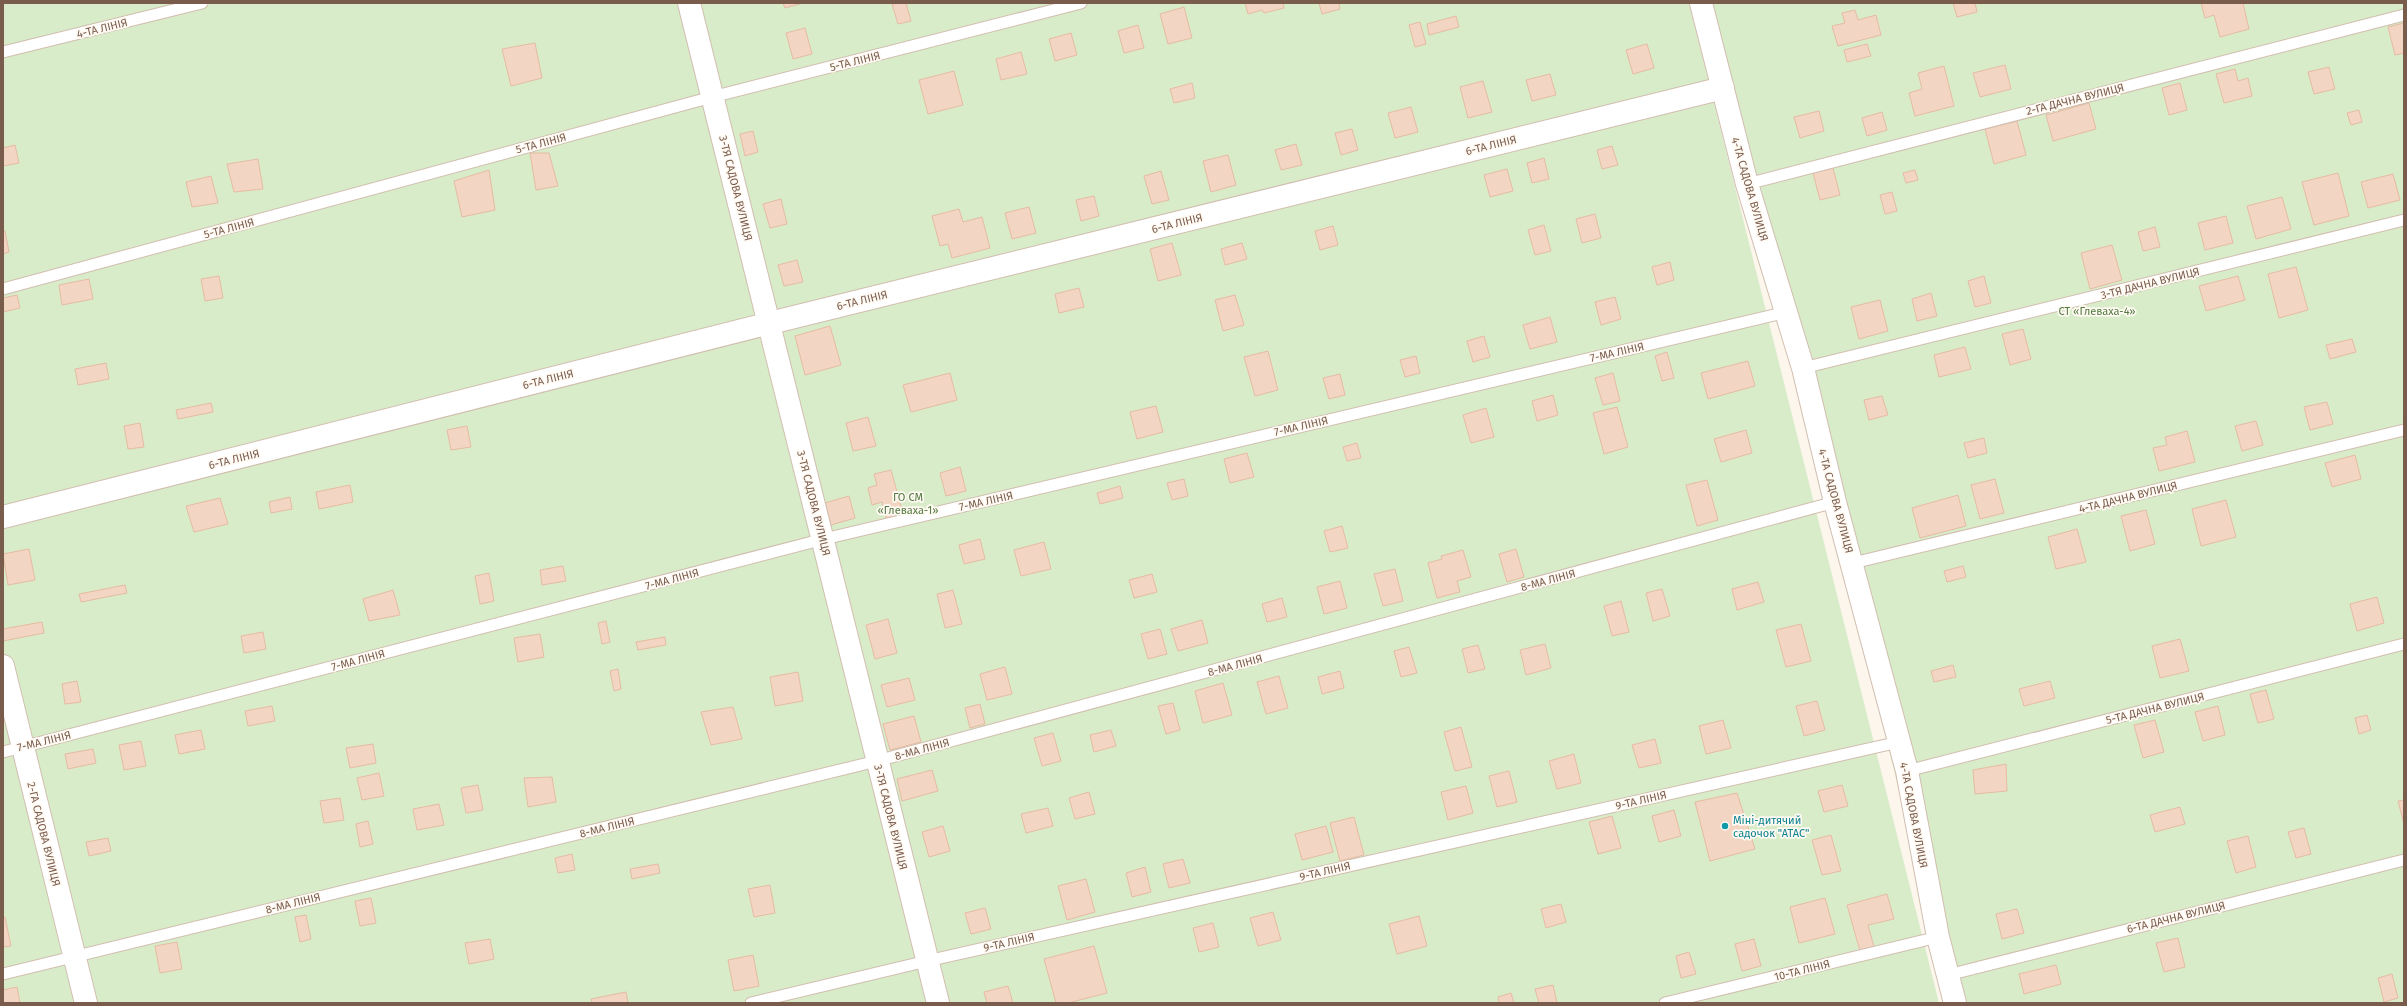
<svg xmlns="http://www.w3.org/2000/svg" width="2407" height="1006" font-family="'Fira Sans',sans-serif">
<rect width="100%" height="100%" fill="#fdf6ec"/>
<g fill="#d8ecc9">
<path d="M3,3h1686l250,1000h-1936z"/>
<path d="M1706,3h698v1000h-453z"/>
</g>
<g fill="#f3d5c3" stroke="#e6bba3">
<path d="M783,3h20l-18,5z"/>
<path d="M906,3l5,18 -13,3 -6,-20z"/>
<path d="M1245,3h38l1,5 -20,5 -2,-3 -14,4z"/>
<path d="M1319,3h20l1,6 -18,5z"/>
<path d="M1953,3h22l2,9 -20,5z"/>
<path d="M2201,3h42l6,26 -29,8 -6,-22 -9,3z"/>
<path d="M1184,7l8,31 -24,6 -8,-30z"/>
<path d="M1855,10l3,10 18,-5 5,20 -43,11 -6,-20 13,-3 -3,-10z"/>
<path d="M1456,16l3,11 -30,8 -2,-11z"/>
<path d="M1420,22l6,22 -11,3 -6,-22z"/>
<path d="M2404,23v30l-9,2 -7,-28z"/>
<path d="M1138,25l6,23 -20,5 -6,-22z"/>
<path d="M805,28l7,26 -19,5 -7,-26z"/>
<path d="M1071,33l6,22 -22,6 -6,-22z"/>
<path d="M535,43l7,35 -31,8 -9,-37z"/>
<path d="M1647,44l7,24 -21,6 -7,-24z"/>
<path d="M1867,44l4,12 -24,6 -3,-12z"/>
<path d="M1021,52l6,22 -26,6 -5,-21z"/>
<path d="M2005,65l6,24 -31,8 -7,-24z"/>
<path d="M1944,66l10,40 -39,10 -6,-23 13,-4 -4,-16z"/>
<path d="M2329,67l6,22 -21,5 -6,-22z"/>
<path d="M2235,69l3,12 10,-3 4,18 -28,7 -8,-29z"/>
<path d="M954,71l9,34 -35,9 -9,-34z"/>
<path d="M1550,74l6,21 -24,6 -6,-21z"/>
<path d="M1483,81l9,31 -24,6 -8,-31z"/>
<path d="M1192,83l3,15 -21,5 -4,-14z"/>
<path d="M2180,83l7,27 -18,5 -7,-27z"/>
<path d="M2089,103l7,26 -43,12 -7,-26z"/>
<path d="M1411,107l7,25 -23,6 -7,-25z"/>
<path d="M2359,110l3,12 -11,3 -4,-12z"/>
<path d="M1819,111l5,20 -24,7 -6,-21z"/>
<path d="M1882,112l5,18 -20,6 -5,-18z"/>
<path d="M2017,121l9,34 -32,9 -9,-35z"/>
<path d="M1352,129l6,21 -17,5 -6,-22z"/>
<path d="M753,131l5,21 -13,4 -5,-22z"/>
<path d="M1296,144l6,21 -21,5 -6,-20z"/>
<path d="M15,145l4,18 -16,3v-18z"/>
<path d="M1612,146l6,19 -16,4 -5,-19z"/>
<path d="M530,153h19l9,33 -22,4z"/>
<path d="M1228,155l8,30 -25,7 -8,-31z"/>
<path d="M1544,158l5,21 -17,4 -5,-20z"/>
<path d="M258,159l5,30 -29,3 -7,-28z"/>
<path d="M1833,168l7,27 -20,5 -7,-27z"/>
<path d="M1507,169l6,22 -23,6 -6,-22z"/>
<path d="M489,170l6,40 -33,7 -8,-36z"/>
<path d="M1915,170l3,10 -12,3 -3,-10z"/>
<path d="M1161,171l8,29 -17,4 -8,-28z"/>
<path d="M2338,173l11,43 -35,9 -12,-43z"/>
<path d="M2393,174l7,26 -32,8 -7,-26z"/>
<path d="M211,176l7,27 -26,4 -6,-25z"/>
<path d="M1892,192l5,19 -12,3 -5,-19z"/>
<path d="M1094,196l5,20 -18,5 -5,-21z"/>
<path d="M2282,197l9,32 -35,10 -9,-33z"/>
<path d="M781,199l6,25 -17,4 -7,-24z"/>
<path d="M1029,207l7,26 -24,6 -7,-26z"/>
<path d="M959,209l4,13 19,-5 8,31 -38,10 -4,-14 -8,2 -8,-30z"/>
<path d="M1595,214l6,24 -19,5 -6,-24z"/>
<path d="M2226,216l7,27 -28,7 -7,-27z"/>
<path d="M1544,225l7,26 -16,4 -7,-25z"/>
<path d="M1333,226l5,19 -18,5 -5,-19z"/>
<path d="M2155,227l5,20 -17,4 -5,-19z"/>
<path d="M3,231h2l4,21 -6,2z"/>
<path d="M1172,243l9,32 -23,6 -8,-32z"/>
<path d="M1242,243l5,16 -22,6 -4,-16z"/>
<path d="M2112,245l10,35 -32,9 -9,-36z"/>
<path d="M797,260l6,22 -19,4 -6,-21z"/>
<path d="M1670,262l4,18 -17,5 -5,-18z"/>
<path d="M2296,267l12,43 -29,8 -11,-44z"/>
<path d="M219,276l4,22 -18,3 -4,-22z"/>
<path d="M1984,276l7,27 -16,4 -7,-26z"/>
<path d="M2238,276l7,24 -39,11 -7,-25z"/>
<path d="M89,279l4,20 -31,6 -3,-20z"/>
<path d="M1079,288l5,19 -25,6 -4,-19z"/>
<path d="M1931,293l6,23 -20,5 -5,-22z"/>
<path d="M17,295l3,13 -17,4v-14z"/>
<path d="M1235,295l9,30 -21,6 -8,-31z"/>
<path d="M1615,297l6,22 -20,6 -6,-23z"/>
<path d="M1880,300l8,31 -29,8 -8,-32z"/>
<path d="M1550,317l7,25 -27,7 -7,-24z"/>
<path d="M830,326l11,39 -36,10 -10,-39z"/>
<path d="M2023,329l8,30 -21,6 -8,-31z"/>
<path d="M1484,336l6,21 -17,5 -6,-21z"/>
<path d="M2352,339l4,13 -26,7 -4,-14z"/>
<path d="M1965,347l6,22 -32,8 -5,-22z"/>
<path d="M1268,351l10,39 -23,6 -11,-39z"/>
<path d="M1667,352l7,26 -12,3 -7,-25z"/>
<path d="M1416,356l4,17 -15,4 -5,-17z"/>
<path d="M1748,361l7,25 -47,13 -7,-26z"/>
<path d="M106,363l3,16 -31,6 -3,-16z"/>
<path d="M950,373l7,27 -46,12 -8,-27z"/>
<path d="M1613,373l7,28 -17,4 -8,-27z"/>
<path d="M1340,374l5,21 -16,4 -6,-21z"/>
<path d="M1553,395l5,20 -21,6 -5,-20z"/>
<path d="M1882,396l6,19 -19,5 -5,-20z"/>
<path d="M2327,402l6,22 -23,6 -6,-23z"/>
<path d="M211,403l2,9 -35,7 -2,-9z"/>
<path d="M1156,406l7,26 -26,7 -7,-27z"/>
<path d="M1617,407l11,40 -24,7 -11,-41z"/>
<path d="M1486,408l8,29 -23,6 -8,-28z"/>
<path d="M868,417l8,29 -23,5 -7,-28z"/>
<path d="M2256,421l7,24 -21,6 -7,-25z"/>
<path d="M140,423l4,24 -16,2 -4,-23z"/>
<path d="M467,426l4,21 -20,3 -4,-20z"/>
<path d="M1746,430l6,23 -31,9 -7,-23z"/>
<path d="M2187,431l8,31 -36,9 -6,-23 14,-3 -2,-8z"/>
<path d="M1984,438l3,15 -19,5 -4,-15z"/>
<path d="M1357,443l4,15 -14,3 -4,-14z"/>
<path d="M1247,453l7,24 -24,6 -6,-24z"/>
<path d="M2355,455l6,24 -29,8 -7,-24z"/>
<path d="M960,467l6,24 -20,5 -6,-23z"/>
<path d="M891,470l13,47 -17,5 -5,-20 -10,3 -4,-17 9,-3 -3,-11z"/>
<path d="M1184,479l4,17 -16,4 -5,-17z"/>
<path d="M1995,479l9,34 -24,6 -9,-34z"/>
<path d="M1707,480l11,40 -21,6 -11,-41z"/>
<path d="M350,485l3,17 -34,7 -3,-17z"/>
<path d="M1120,486l3,12 -23,6 -3,-11z"/>
<path d="M1958,495l8,31 -46,12 -8,-30z"/>
<path d="M849,496l6,22 -24,7 -6,-22z"/>
<path d="M290,497l2,12 -21,4 -2,-11z"/>
<path d="M220,498l8,26 -34,8 -8,-26z"/>
<path d="M2226,500l10,37 -35,9 -9,-37z"/>
<path d="M2146,510l9,34 -25,7 -9,-35z"/>
<path d="M1342,526l6,22 -18,4 -6,-21z"/>
<path d="M2077,529l9,33 -30,7 -8,-32z"/>
<path d="M980,539l5,20 -21,5 -5,-19z"/>
<path d="M1044,542l7,27 -30,7 -7,-26z"/>
<path d="M29,549l6,31 -27,5 -5,-31z"/>
<path d="M1516,549l8,28 -17,5 -8,-28z"/>
<path d="M1463,550l8,27 -14,4 3,11 -23,6 -9,-35 14,-4 -1,-3z"/>
<path d="M563,566l3,15 -24,4 -2,-15z"/>
<path d="M1963,566l3,11 -19,5 -3,-11z"/>
<path d="M1395,569l8,32 -20,5 -9,-32z"/>
<path d="M489,573l5,28 -14,3 -5,-28z"/>
<path d="M1152,574l5,18 -23,6 -5,-18z"/>
<path d="M1340,581l7,27 -23,6 -7,-27z"/>
<path d="M1758,582l6,20 -27,8 -5,-21z"/>
<path d="M125,585l2,8 -46,9 -2,-8z"/>
<path d="M1662,589l8,27 -17,5 -7,-28z"/>
<path d="M393,590l7,25 -31,6 -6,-22z"/>
<path d="M953,590l9,34 -17,4 -8,-34z"/>
<path d="M2377,597l7,26 -27,8 -7,-27z"/>
<path d="M1282,598l5,19 -20,5 -5,-18z"/>
<path d="M1621,601l8,31 -17,4 -8,-30z"/>
<path d="M888,619l9,34 -22,6 -9,-34z"/>
<path d="M1202,620l6,23 -30,8 -7,-22z"/>
<path d="M606,621l4,21 -8,2 -4,-21z"/>
<path d="M42,622l2,11 -41,8v-12z"/>
<path d="M1801,624l10,37 -25,6 -10,-37z"/>
<path d="M1160,629l7,25 -19,5 -7,-25z"/>
<path d="M263,632l3,17 -22,4 -3,-17z"/>
<path d="M540,634l4,23 -26,5 -4,-24z"/>
<path d="M665,637l1,8 -28,5 -2,-8z"/>
<path d="M2180,639l9,32 -29,7 -8,-32z"/>
<path d="M1545,644l6,24 -25,7 -6,-25z"/>
<path d="M1478,645l7,24 -17,4 -6,-24z"/>
<path d="M1409,647l8,26 -16,4 -7,-26z"/>
<path d="M1953,665l3,12 -22,5 -3,-11z"/>
<path d="M1005,667l7,27 -25,6 -7,-26z"/>
<path d="M618,669l3,20 -7,2 -4,-20z"/>
<path d="M1340,671l4,17 -22,6 -4,-17z"/>
<path d="M798,672l5,29 -28,5 -5,-29z"/>
<path d="M1279,676l9,32 -22,6 -9,-32z"/>
<path d="M909,678l6,22 -28,7 -6,-22z"/>
<path d="M77,681l4,21 -16,2 -3,-20z"/>
<path d="M2050,681l5,17 -31,8 -5,-17z"/>
<path d="M1223,683l9,32 -29,8 -8,-32z"/>
<path d="M2266,690l8,29 -16,4 -8,-29z"/>
<path d="M1817,701l8,29 -21,6 -8,-30z"/>
<path d="M1173,703l7,27 -14,4 -8,-28z"/>
<path d="M980,704l5,20 -15,4 -5,-20z"/>
<path d="M272,706l3,15 -27,5 -3,-15z"/>
<path d="M2218,706l7,29 -22,6 -8,-29z"/>
<path d="M733,707l9,32 -31,6 -10,-33z"/>
<path d="M2367,715l4,15 -12,4 -4,-16z"/>
<path d="M914,716l7,26 -31,8 -7,-26z"/>
<path d="M1723,720l8,28 -25,6 -7,-28z"/>
<path d="M2155,720l9,32 -21,6 -9,-33z"/>
<path d="M1461,727l11,40 -17,4 -11,-39z"/>
<path d="M201,730l4,19 -26,5 -4,-19z"/>
<path d="M1111,730l5,16 -22,6 -4,-17z"/>
<path d="M1053,733l8,28 -19,5 -8,-28z"/>
<path d="M1655,739l6,24 -22,5 -7,-23z"/>
<path d="M141,741l5,25 -22,4 -5,-25z"/>
<path d="M373,744l3,19 -26,5 -4,-20z"/>
<path d="M93,749l3,14 -28,6 -3,-15z"/>
<path d="M1574,754l7,29 -24,6 -8,-28z"/>
<path d="M2006,764l1,27 -32,3 -2,-24z"/>
<path d="M932,770l6,21 -36,10 -5,-22z"/>
<path d="M1509,771l8,31 -20,5 -8,-31z"/>
<path d="M379,773l5,23 -22,4 -5,-22z"/>
<path d="M552,777l4,25 -28,5 -4,-29z"/>
<path d="M478,785l5,25 -17,3 -5,-25z"/>
<path d="M1842,785l6,21 -24,6 -6,-21z"/>
<path d="M1466,786l7,27 -25,7 -7,-28z"/>
<path d="M1089,792l6,22 -20,5 -6,-21z"/>
<path d="M1737,793l18,56 -45,12 -15,-59z"/>
<path d="M340,798l4,22 -20,3 -4,-22z"/>
<path d="M2404,800v24l-6,-23z"/>
<path d="M439,804l5,21 -27,5 -4,-21z"/>
<path d="M2180,807l5,17 -30,8 -5,-17z"/>
<path d="M1048,808l5,18 -27,7 -5,-19z"/>
<path d="M1674,810l7,26 -22,6 -7,-26z"/>
<path d="M1612,816l9,32 -23,6 -9,-32z"/>
<path d="M1354,817l10,38 -24,6 -10,-38z"/>
<path d="M368,821l5,23 -13,3 -4,-23z"/>
<path d="M943,826l7,25 -21,6 -7,-25z"/>
<path d="M1326,826l7,26 -31,8 -7,-26z"/>
<path d="M2304,828l7,26 -15,4 -8,-26z"/>
<path d="M1831,835l10,36 -19,4 -10,-35z"/>
<path d="M2248,836l8,31 -20,6 -9,-32z"/>
<path d="M108,838l3,13 -22,5 -3,-14z"/>
<path d="M572,854l3,16 -17,3 -3,-15z"/>
<path d="M1183,859l7,24 -21,5 -6,-24z"/>
<path d="M658,864l2,9 -28,6 -2,-10z"/>
<path d="M1145,867l6,25 -19,5 -6,-24z"/>
<path d="M1086,879l9,33 -28,8 -9,-34z"/>
<path d="M770,885l5,28 -21,4 -6,-28z"/>
<path d="M1887,894l7,25 -26,6 6,22 -14,4 -13,-46z"/>
<path d="M371,898l5,25 -16,3 -5,-25z"/>
<path d="M1825,898l10,36 -36,9 -9,-36z"/>
<path d="M1561,904l5,18 -20,6 -5,-19z"/>
<path d="M985,908l6,21 -20,5 -6,-21z"/>
<path d="M2017,909l7,24 -22,6 -6,-25z"/>
<path d="M1273,912l8,28 -23,6 -8,-28z"/>
<path d="M306,915l5,24 -11,3 -5,-25z"/>
<path d="M1419,916l8,30 -30,8 -8,-30z"/>
<path d="M3,917h2l6,29 -8,1z"/>
<path d="M1213,923l6,24 -20,5 -6,-24z"/>
<path d="M2178,938l7,29 -21,5 -8,-29z"/>
<path d="M490,939l4,20 -25,5 -4,-21z"/>
<path d="M1754,939l7,27 -19,5 -7,-27z"/>
<path d="M177,942l5,27 -22,4 -5,-27z"/>
<path d="M1094,946l13,47 -39,10h-12l-12,-44z"/>
<path d="M1689,952l7,22 -15,4 -5,-22z"/>
<path d="M753,955l6,31 -25,5 -6,-31z"/>
<path d="M2056,965l5,19 -37,10 -5,-20z"/>
<path d="M2392,974l6,24 -14,4 -6,-24z"/>
<path d="M1553,985l4,18h-18l-4,-14z"/>
<path d="M1008,986l5,17h-26l-3,-11z"/>
<path d="M17,987l3,16h-17v-13z"/>
<path d="M626,992l2,11h-36l-1,-4z"/>
<path d="M1511,993l3,10h-15l-1,-6z"/>
</g>
<g fill="none" stroke-linecap="round" stroke-linejoin="round">
<g stroke="#d1beb0" stroke-width="13">
<g id="lane">
<path d="M3,52l199,-49"/>
<path d="M1747,184l657,-169"/>
<path d="M3,289l709,-192 369,-94"/>
<path d="M1803,368l601,-148"/>
<path d="M1853,563l551,-133"/>
<path d="M3,752l821,-213 963,-227"/>
<path d="M1907,771l497,-127"/>
<path d="M3,974l874,-213 958,-259"/>
<path d="M1948,975l456,-115"/>
<path d="M751,1003l176,-42 972,-219"/>
<path d="M1665,1003l273,-66"/>
</g>
</g>
<g stroke="#d1beb0" stroke-width="24">
<g id="street">
<path d="M689,3l249,1000"/>
<path d="M1701,3l46,181 56,184 32,134 72,269 31,166 17,66"/>
<path d="M3,517l767,-194 953,-235"/>
<path d="M3,666l83,337"/>
</g>
</g>
<use href="#lane" stroke="#fff" stroke-width="11"/>
<use href="#street" stroke="#fff" stroke-width="22"/>
</g>
<circle fill="#0f9aa8" stroke="#fffaf3" stroke-width="1.5" cx="1725" cy="826" r="4"/>
<g text-anchor="middle" stroke-width="3.5" stroke-linejoin="round" paint-order="stroke">
<g font-size="11" fill="#7a5c4d" stroke="#fffaf3">
<text transform="translate(102 28) rotate(-14)" y="4">4-ТА ЛІНІЯ</text>
<text transform="translate(855 61) rotate(-14)" y="4">5-ТА ЛІНІЯ</text>
<text transform="translate(2075 99) rotate(-14)" y="4">2-ГА ДАЧНА ВУЛИЦЯ</text>
<text transform="translate(541 143) rotate(-15)" y="4">5-ТА ЛІНІЯ</text>
<text transform="translate(1491 145) rotate(-14)" y="4">6-ТА ЛІНІЯ</text>
<text transform="translate(736 188) rotate(76)" y="4">3-ТЯ САДОВА ВУЛИЦЯ</text>
<text transform="translate(1750 189) rotate(74)" y="4">4-ТА САДОВА ВУЛИЦЯ</text>
<text transform="translate(1177 223) rotate(-14)" y="4">6-ТА ЛІНІЯ</text>
<text transform="translate(229 228) rotate(-15)" y="4">5-ТА ЛІНІЯ</text>
<text transform="translate(2150 283) rotate(-14)" y="4">3-ТЯ ДАЧНА ВУЛИЦЯ</text>
<text transform="translate(862 300) rotate(-14)" y="4">6-ТА ЛІНІЯ</text>
<text transform="translate(1617 352) rotate(-13)" y="4">7-МА ЛІНІЯ</text>
<text transform="translate(548 379) rotate(-14)" y="4">6-ТА ЛІНІЯ</text>
<text transform="translate(1301 426) rotate(-13)" y="4">7-МА ЛІНІЯ</text>
<text transform="translate(234 459) rotate(-14)" y="4">6-ТА ЛІНІЯ</text>
<text transform="translate(2128 497) rotate(-14)" y="4">4-ТА ДАЧНА ВУЛИЦЯ</text>
<text transform="translate(986 501) rotate(-13)" y="4">7-МА ЛІНІЯ</text>
<text transform="translate(1836 501) rotate(75)" y="4">4-ТА САДОВА ВУЛИЦЯ</text>
<text transform="translate(814 503) rotate(76)" y="4">3-ТЯ САДОВА ВУЛИЦЯ</text>
<text transform="translate(672 579) rotate(-15)" y="4">7-МА ЛІНІЯ</text>
<text transform="translate(1548 580) rotate(-15)" y="4">8-МА ЛІНІЯ</text>
<text transform="translate(358 660) rotate(-15)" y="4">7-МА ЛІНІЯ</text>
<text transform="translate(1235 665) rotate(-15)" y="4">8-МА ЛІНІЯ</text>
<text transform="translate(2155 708) rotate(-14)" y="4">5-ТА ДАЧНА ВУЛИЦЯ</text>
<text transform="translate(44 741) rotate(-14)" y="4">7-МА ЛІНІЯ</text>
<text transform="translate(922 749) rotate(-15)" y="4">8-МА ЛІНІЯ</text>
<text transform="translate(1641 800) rotate(-13)" y="4">9-ТА ЛІНІЯ</text>
<text transform="translate(1914 815) rotate(79)" y="4">4-ТА САДОВА ВУЛИЦЯ</text>
<text transform="translate(891 817) rotate(76)" y="4">3-ТЯ САДОВА ВУЛИЦЯ</text>
<text transform="translate(607 827) rotate(-14)" y="4">8-МА ЛІНІЯ</text>
<text transform="translate(44 834) rotate(76)" y="4">2-ГА САДОВА ВУЛИЦЯ</text>
<text transform="translate(1325 871) rotate(-13)" y="4">9-ТА ЛІНІЯ</text>
<text transform="translate(293 903) rotate(-14)" y="4">8-МА ЛІНІЯ</text>
<text transform="translate(2176 917) rotate(-14)" y="4">6-ТА ДАЧНА ВУЛИЦЯ</text>
<text transform="translate(1009 942) rotate(-13)" y="4">9-ТА ЛІНІЯ</text>
<text transform="translate(1802 970) rotate(-14)" y="4">10-ТА ЛІНІЯ</text>
</g>
<g font-size="11" fill="#537a41" stroke="#fffaf3">
<text x="2097" y="315">СТ «Глеваха-4»</text>
<text x="908" y="501">ГО СМ<tspan x="908" dy="13">«Глеваха-1»</tspan></text>
</g>
<g font-size="11" fill="#0d838f" stroke="#fffaf3" text-anchor="start">
<text x="1733" y="824">Міні-дитячий<tspan x="1733" dy="13">садочок "АТАС"</tspan></text>
</g>
</g>
<rect width="2407" height="1006" fill="none" stroke="#7a5c4d" stroke-width="8"/>
</svg>
